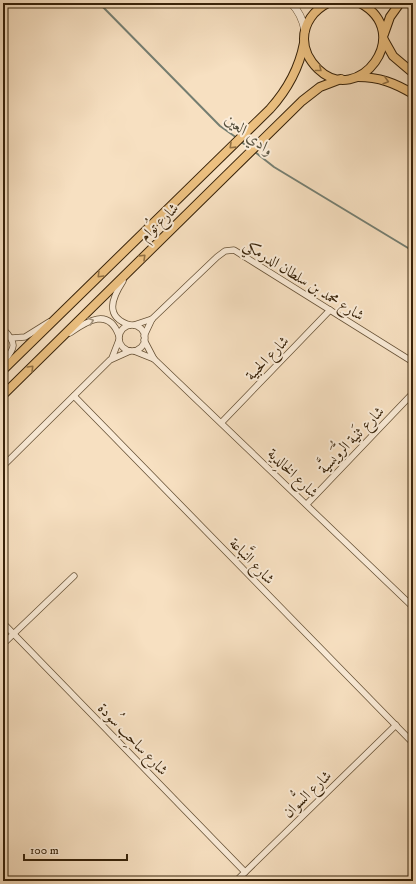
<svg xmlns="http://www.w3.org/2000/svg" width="416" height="884" font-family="'IM FELL DW Pica',Amiri,serif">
<rect width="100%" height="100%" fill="#f7e0c1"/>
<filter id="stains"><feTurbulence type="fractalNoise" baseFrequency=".005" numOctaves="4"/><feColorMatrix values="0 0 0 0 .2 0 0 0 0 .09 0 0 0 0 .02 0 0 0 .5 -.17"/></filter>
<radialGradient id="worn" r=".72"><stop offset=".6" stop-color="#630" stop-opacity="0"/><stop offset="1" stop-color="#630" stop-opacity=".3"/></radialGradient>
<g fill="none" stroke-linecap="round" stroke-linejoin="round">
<g stroke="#757e71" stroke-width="2">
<path d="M99,3l121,123 17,12"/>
<path d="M240,141l11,8"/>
<path d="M255,152l19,15 139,84"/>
</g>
<g stroke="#675237" stroke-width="7">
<g id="minor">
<path d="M123,281c-11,17 -19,36 7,44"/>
<path d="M134,325l18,-6"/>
<circle cx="132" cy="338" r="13"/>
<path d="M3,329c14,14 13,19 0,33"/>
<path d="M70,333c17,-12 39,-26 49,3"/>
<path d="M144,336l8,-17 65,-62 8,-6 9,-1 179,112"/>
<path d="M12,338l13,-1 24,-15"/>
<path d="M144,340l10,19 259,248"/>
<path d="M134,351l20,8"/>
<path d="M112,358l7,-18"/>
<path d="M74,396l339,347"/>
<path d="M222,422l108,-112"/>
<path d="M3,466l107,-106 20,-9"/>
<path d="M307,504l106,-111"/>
<path d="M3,623l242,249"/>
<path d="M3,644l71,-68"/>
<path d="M236,881l160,-156"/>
</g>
</g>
<g stroke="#675237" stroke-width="8">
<path id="tertiary" d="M291,3c8,8 12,17 14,28"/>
</g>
<g stroke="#372209" stroke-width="10">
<g id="primary">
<path d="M328,3c-14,7 -24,20 -24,36 0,12 6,22 14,30 40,39 98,-36 42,-66"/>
<path d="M384,34l6,-17 10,-14"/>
<path d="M384,40l9,16 20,17"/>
<path d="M358,77c21,0 37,6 55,17"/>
<path d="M3,370l267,-261c18,-20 29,-40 34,-66"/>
<path d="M3,395l299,-294 18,-14 21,-8"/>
</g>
</g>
<use href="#minor" stroke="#faebd7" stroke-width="5.5"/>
<use href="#tertiary" stroke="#faebd7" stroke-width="7"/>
<use href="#primary" stroke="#ecc080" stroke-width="8"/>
</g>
<defs><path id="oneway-chevron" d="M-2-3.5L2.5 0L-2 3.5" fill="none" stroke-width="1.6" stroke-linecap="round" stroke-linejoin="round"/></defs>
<g stroke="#927144">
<use href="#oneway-chevron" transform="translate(319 69) rotate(39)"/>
<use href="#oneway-chevron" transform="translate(386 81) rotate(16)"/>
<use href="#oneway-chevron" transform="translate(232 146) rotate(136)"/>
<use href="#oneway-chevron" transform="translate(143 257) rotate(-44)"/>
<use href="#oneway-chevron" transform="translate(100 275) rotate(135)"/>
<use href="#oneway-chevron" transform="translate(31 368) rotate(-45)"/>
</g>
<use stroke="#a2917a" href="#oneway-chevron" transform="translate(91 321) rotate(-19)"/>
<g text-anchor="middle" stroke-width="4" stroke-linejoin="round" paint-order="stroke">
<g font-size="15" fill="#372209" stroke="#faebd7">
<text transform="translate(159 222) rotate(-44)" y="5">شارع تُوام</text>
<text transform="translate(304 280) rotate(32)" y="5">شارع محمد بن سلطان الدرمكي</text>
<text transform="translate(267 358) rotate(-46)" y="5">شارع الحبية</text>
<text transform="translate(351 440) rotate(-46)" y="5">شارع ثَنية الرُّوَيسيَّة</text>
<text transform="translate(293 473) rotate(44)" y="5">شارع الخالِدية</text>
<text transform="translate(252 561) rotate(46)" y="5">شارع النَّباعة</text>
<text transform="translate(133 739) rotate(46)" y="5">شارع ساحِب سُودة</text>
<text transform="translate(307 794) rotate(-44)" y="5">شارع السُّوان</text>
</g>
<g font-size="16" font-style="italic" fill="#56503d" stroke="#faebd7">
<text transform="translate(250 134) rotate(38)" y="6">وادي العين</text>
</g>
</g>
<rect width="416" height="884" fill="none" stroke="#f7e0c1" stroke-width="16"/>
<rect x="4" y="4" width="408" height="876" fill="none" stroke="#372209" stroke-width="2"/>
<rect x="8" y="8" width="400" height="868" fill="none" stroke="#372209"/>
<path d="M24 854v6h103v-6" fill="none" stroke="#372209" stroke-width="2"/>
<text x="30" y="854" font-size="12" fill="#372209" stroke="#faebd7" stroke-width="3" paint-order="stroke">100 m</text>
<rect width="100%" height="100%" filter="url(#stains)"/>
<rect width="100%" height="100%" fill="url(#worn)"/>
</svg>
